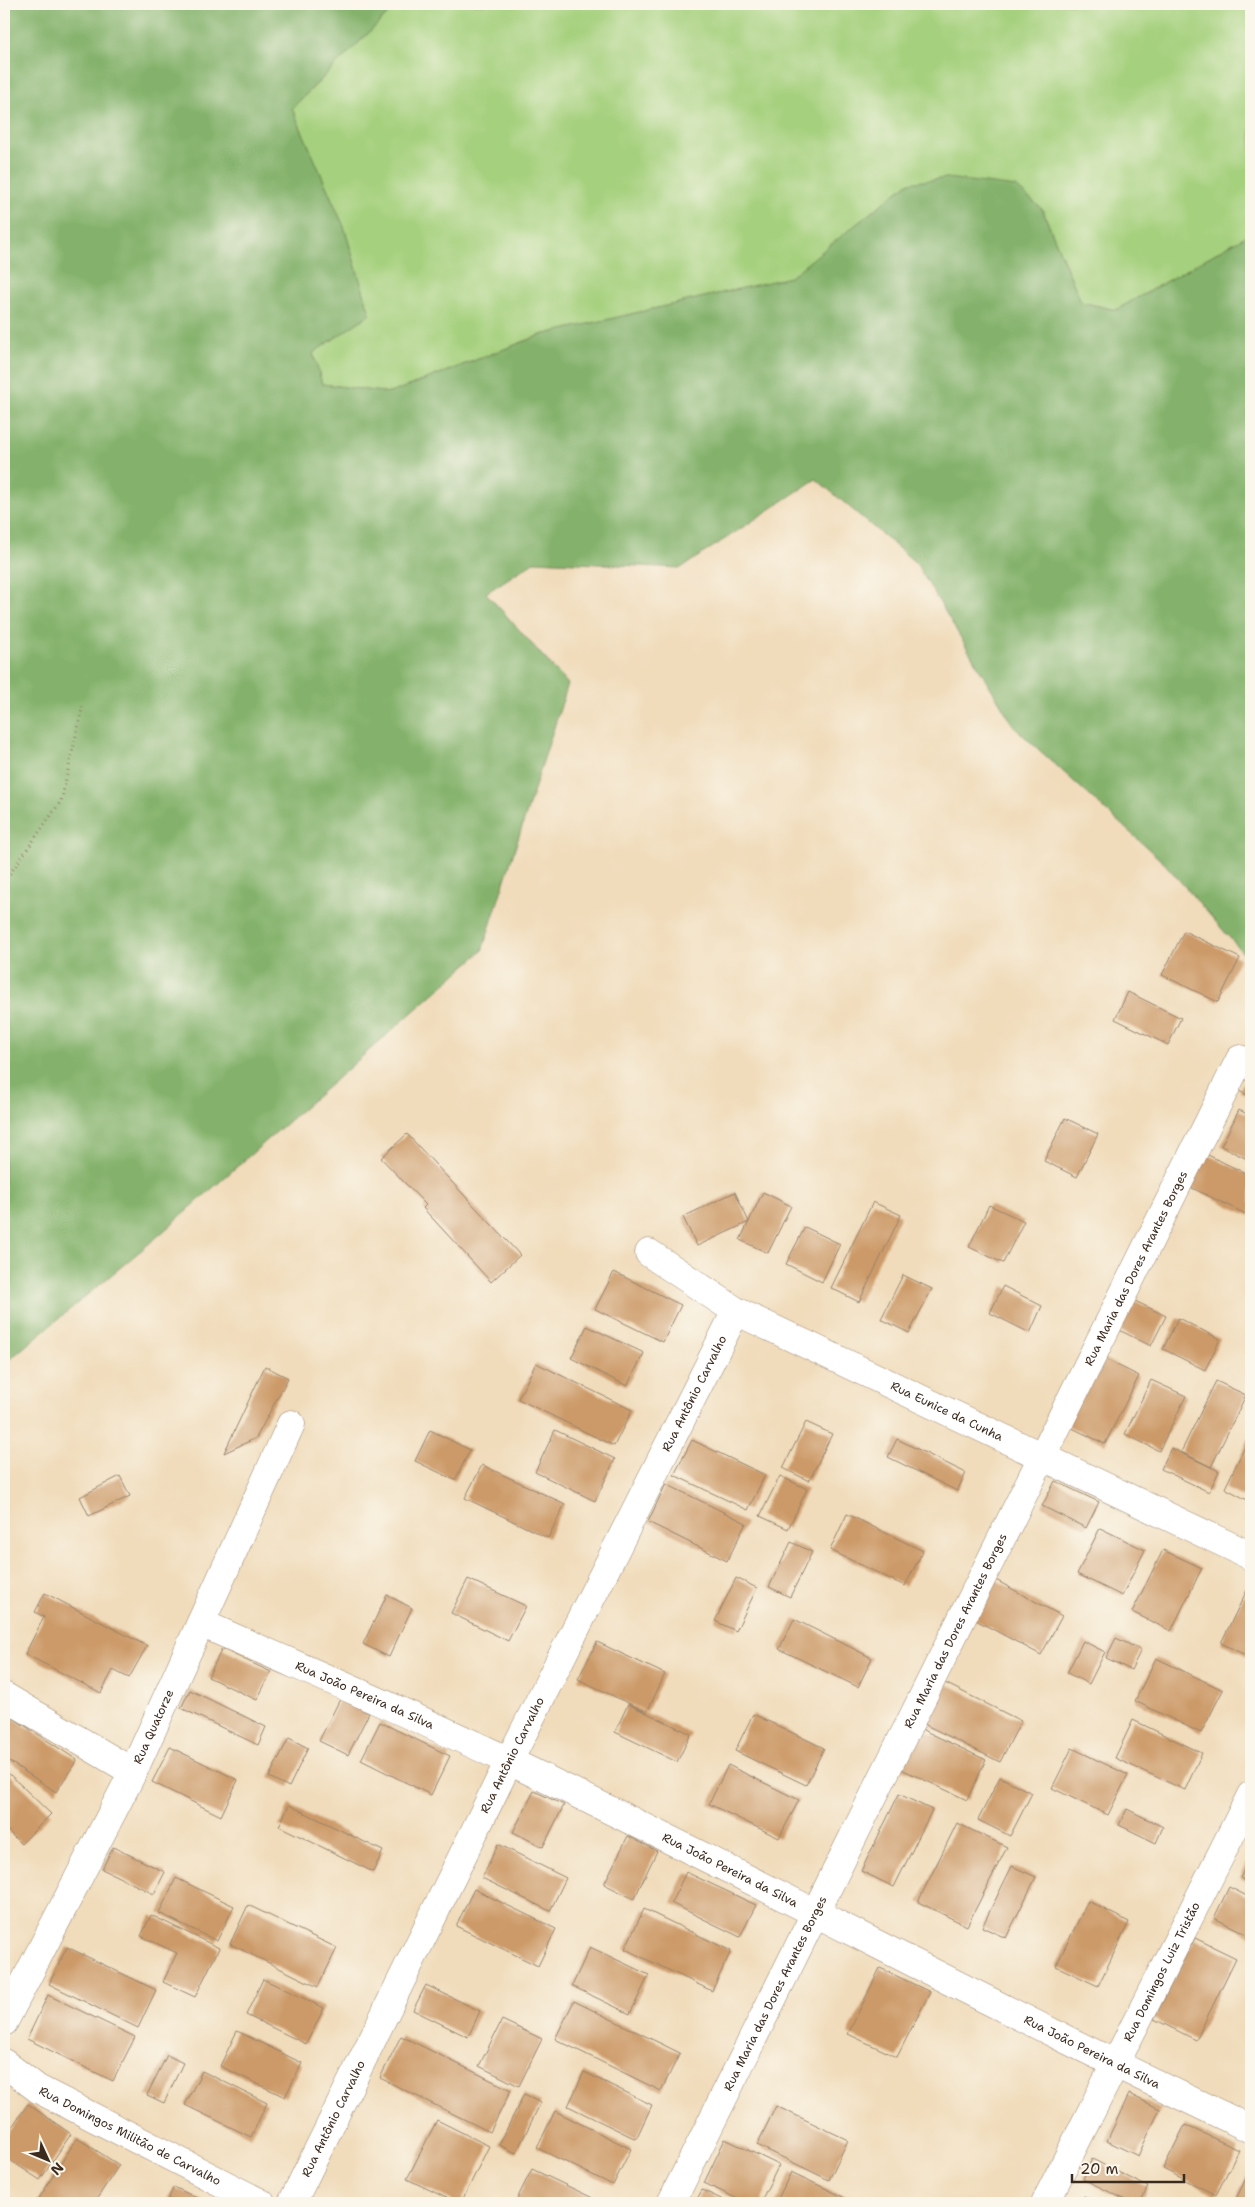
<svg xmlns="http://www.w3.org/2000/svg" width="1255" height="2207" font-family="'Shantell Sans',sans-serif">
<rect width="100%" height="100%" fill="#fbf7ec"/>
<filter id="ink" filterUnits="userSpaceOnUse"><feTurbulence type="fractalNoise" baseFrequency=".02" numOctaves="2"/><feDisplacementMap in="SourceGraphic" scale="10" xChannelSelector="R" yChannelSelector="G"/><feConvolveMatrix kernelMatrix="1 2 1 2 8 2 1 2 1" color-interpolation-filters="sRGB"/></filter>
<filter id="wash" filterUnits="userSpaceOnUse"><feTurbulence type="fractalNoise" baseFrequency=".0096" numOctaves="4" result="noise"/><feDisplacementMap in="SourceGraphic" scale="20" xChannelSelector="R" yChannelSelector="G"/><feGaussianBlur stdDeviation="1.12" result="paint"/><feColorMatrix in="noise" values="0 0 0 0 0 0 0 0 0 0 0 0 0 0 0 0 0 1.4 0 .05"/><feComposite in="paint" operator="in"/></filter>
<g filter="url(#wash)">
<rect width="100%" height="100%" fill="#f0dbba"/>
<path fill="#a5d07d" stroke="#707d4e" d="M398,4h853v229l-135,77 -35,-8 -39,-93 -134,-26 -117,94 -250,58 -151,58 -68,-9 -9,-31 57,-39 -26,-87 -52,-119z"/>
<path fill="#84b26c" stroke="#606e45" d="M4,4h394l-106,104 52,119 26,87 -57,39 9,31 68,9 151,-58 249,-58 118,-94 39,-5 69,9 26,22 39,93 35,8 135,-77v729l-86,-98 -150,-136 -99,-165 -100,-84 -135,89 -146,-7 -49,32 82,91 -86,267 -325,286 -153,127z"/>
<g id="blocks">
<g fill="#cc9a68">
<path d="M1184,931l56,27 -22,44 -56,-27z"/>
<path d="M1128,992l53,26 -13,27 -53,-26z"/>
<path d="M1251,1065v32l-12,-6z"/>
<path d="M1239,1110l12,6v45l-30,-15z"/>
<path d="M1065,1118l33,16 -21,43 -33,-16z"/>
<path d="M407,1134l113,121 -29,27 -68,-74 3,-3 -45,-47z"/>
<path d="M1206,1154l45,22 -1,40 -60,-29z"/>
<path d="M735,1192l14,30 -52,24 -14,-29z"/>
<path d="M763,1192l28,14 -23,47 -28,-13z"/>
<path d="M873,1202l28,13 -42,87 -28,-14z"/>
<path d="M989,1205l35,16 -21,42 -34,-16z"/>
<path d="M805,1227l35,17 -18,38 -36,-18z"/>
<path d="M614,1272l67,33 -18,37 -68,-33z"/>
<path d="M903,1275l29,14 -23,44 -28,-14z"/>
<path d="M1003,1286l39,20 -12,27 -40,-20z"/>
<path d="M1133,1300l33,16 -15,30 -32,-16z"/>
<path d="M1178,1318l42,21 -15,31 -42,-21z"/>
<path d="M587,1326l57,27 -17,33 -56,-28z"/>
<path d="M1097,1355l42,21 -34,68 -41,-20z"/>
<path d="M536,1363l96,47 -18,36 -96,-47z"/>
<path d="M265,1366l23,12 -32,60 -32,15z"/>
<path d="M1151,1380l35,16 -27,55 -34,-17z"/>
<path d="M1216,1381l30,14 -35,72 -30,-15z"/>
<path d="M806,1422l26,12 -23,47 -26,-13z"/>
<path d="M430,1430l40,20 -15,30 -40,-19z"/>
<path d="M555,1430l60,29 -20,42 -60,-29z"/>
<path d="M1251,1434v68l-26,-14z"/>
<path d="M897,1439l69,34 -9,18 -69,-34z"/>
<path d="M692,1440l73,35 -17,35 -74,-35z"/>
<path d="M1171,1448l48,23 -10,21 -48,-23z"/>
<path d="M482,1465l83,39 -17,34 -83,-40z"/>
<path d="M120,1476l10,20 -41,20 -9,-19z"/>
<path d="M780,1476l27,13 -19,40 -28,-13z"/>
<path d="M1055,1481l44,21 -13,26 -44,-22z"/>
<path d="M666,1484l80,39 -19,38 -79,-39z"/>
<path d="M847,1514l76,37 -18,35 -75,-36z"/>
<path d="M1100,1528l45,22 -23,46 -45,-22z"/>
<path d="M791,1542l21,10 -22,45 -21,-10z"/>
<path d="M1163,1550l39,18 -31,63 -39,-19z"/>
<path d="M736,1578l21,10 -21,43 -21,-10z"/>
<path d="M992,1578l70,38 -21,39 -71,-38z"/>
<path d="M468,1579l58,27 -18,35 -57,-28z"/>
<path d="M1249,1586l2,2v70l-30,-15z"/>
<path d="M45,1593l102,53 -18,32 -16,-8 -12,23 -76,-39 19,-37 -9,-5z"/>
<path d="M387,1595l25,13 -23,49 -26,-13z"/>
<path d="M794,1619l78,39 -14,29 -79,-38z"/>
<path d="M1116,1638l25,12 -10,20 -25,-12z"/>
<path d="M1083,1641l22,11 -16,32 -22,-11z"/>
<path d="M597,1642l68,32 -18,38 -69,-33z"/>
<path d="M222,1649l49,23 -14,28 -49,-23z"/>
<path d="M1156,1658l67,32 -22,43 -66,-32z"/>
<path d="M937,1679l84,42 -21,41 -84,-42z"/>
<path d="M190,1690l76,37 -8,18 -77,-37z"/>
<path d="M340,1699l29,14 -21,42 -29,-14z"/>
<path d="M628,1704l63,30 -14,28 -62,-30z"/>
<path d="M4,1712l73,48 -21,32 -52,-34z"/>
<path d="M753,1714l71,34 -18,37 -71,-34z"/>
<path d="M1133,1720l69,33 -17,37 -70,-32z"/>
<path d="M380,1722l70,34 -19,39 -70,-35z"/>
<path d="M915,1726l71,34 -19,40 -72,-34z"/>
<path d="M289,1738l19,10 -19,39 -20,-10z"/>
<path d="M170,1747l68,33 -17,36 -69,-34z"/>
<path d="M1072,1748l56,27 -20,40 -56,-27z"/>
<path d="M728,1765l71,35 -20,38 -70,-34z"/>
<path d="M4,1769l47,45 -30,30 -17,-17z"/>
<path d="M1000,1777l32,16 -22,43 -32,-16z"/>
<path d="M534,1791l30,14 -21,42 -30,-15z"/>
<path d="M899,1794l33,16 -38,77 -33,-16z"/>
<path d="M289,1805l94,46 -10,21 -94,-46z"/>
<path d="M1127,1809l36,18 -7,16 -37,-18z"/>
<path d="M957,1823l50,24 -40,79 -49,-24z"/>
<path d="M628,1836l29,15 -23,48 -30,-15z"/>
<path d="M498,1844l68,34 -16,33 -68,-33z"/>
<path d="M113,1847l52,25 -11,22 -52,-25z"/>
<path d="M1251,1856v28l-11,-6z"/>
<path d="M1012,1866l24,11 -30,61 -24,-11z"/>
<path d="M686,1872l70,33 -16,32 -69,-34z"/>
<path d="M176,1878l58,28 -17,35 -58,-28z"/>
<path d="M1229,1887l22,11v38l-37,-18z"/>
<path d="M474,1889l82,40 -18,37 -82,-40z"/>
<path d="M1088,1901l41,21 -31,64 -42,-20z"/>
<path d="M248,1905l89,43 -19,39 -88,-43z"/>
<path d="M644,1909l87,42 -19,40 -87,-42z"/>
<path d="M151,1915l68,33 -24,49 -32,-15 14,-29 -36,-17z"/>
<path d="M1195,1938l41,20 -40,82 -42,-21z"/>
<path d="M67,1947l89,43 -18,38 -89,-44z"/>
<path d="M590,1947l59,28 -19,39 -58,-28z"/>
<path d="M880,1968l50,24 -33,65 -49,-23z"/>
<path d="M263,1979l61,29 -18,36 -60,-29z"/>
<path d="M426,1985l54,26 -12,26 -55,-27z"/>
<path d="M48,1995l87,42 -22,44 -86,-42z"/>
<path d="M574,2001l106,52 -19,38 -106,-52z"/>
<path d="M502,2020l40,19 -23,47 -40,-20z"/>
<path d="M237,2031l65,32 -17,34 -65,-31z"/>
<path d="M401,2036l110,54 -21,42 -110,-54z"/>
<path d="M167,2055l16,8 -19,40 -17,-8z"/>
<path d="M202,2071l65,32 -16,34 -66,-32z"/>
<path d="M584,2072l68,33 -16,34 -68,-33z"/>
<path d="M524,2094l17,8 -25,51 -17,-8z"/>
<path d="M1129,2094l31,15 -22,47 -31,-15z"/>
<path d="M28,2104l43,30 -31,46 -36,-24v-18z"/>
<path d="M776,2106l72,34 -19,40 -72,-35z"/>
<path d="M555,2111l76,38 -18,36 -76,-37z"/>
<path d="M437,2120l52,26 -28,57h-4l-50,-24z"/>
<path d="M1185,2125l54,25 -23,45 -53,-26z"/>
<path d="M77,2138l42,27 -25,38h-58z"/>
<path d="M725,2139l54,26 -19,38h-14l-42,-20z"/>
<path d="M1092,2159l56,28 -8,16h-8l-49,-24z"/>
<path d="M1251,2168v35h-17z"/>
<path d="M532,2169l71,34h-88z"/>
<path d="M791,2172l65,31h-80z"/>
<path d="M174,2187l33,16h-41z"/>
<path d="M702,2190l28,13h-35z"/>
<path d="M1084,2196l16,7h-20z"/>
</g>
</g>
</g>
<g filter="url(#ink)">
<use href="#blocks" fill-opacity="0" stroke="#96826c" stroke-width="1"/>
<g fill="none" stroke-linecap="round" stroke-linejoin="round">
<g stroke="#96826c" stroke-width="29">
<g id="street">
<path id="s1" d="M649,1253l87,58 515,245"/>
<path id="s2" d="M201,1623c103,46 208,90 310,139 249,119 491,250 740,367"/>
<path d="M4,1696l129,76"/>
<path id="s3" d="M4,2022l129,-250 158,-348"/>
<path id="s4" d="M4,2063l34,26 223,114"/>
<path id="s5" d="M292,2203l217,-442 227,-450"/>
<path id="s6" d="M671,2203l569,-1144"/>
<path id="s7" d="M1045,2203l206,-408"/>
</g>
</g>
<path stroke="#96826c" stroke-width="3" stroke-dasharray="1 4" stroke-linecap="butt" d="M4,882l57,-81 22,-96"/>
<use href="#street" stroke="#fff" stroke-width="28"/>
</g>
</g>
<g text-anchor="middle" stroke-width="5" stroke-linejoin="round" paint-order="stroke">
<g font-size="12" fill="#3b2a1e" stroke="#fbf7ec">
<text dy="4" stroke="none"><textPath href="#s6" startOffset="1044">Rua Maria das Dores Arantes Borges</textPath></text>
<text dy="4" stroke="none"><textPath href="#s5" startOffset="904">Rua Antônio Carvalho</textPath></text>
<text dy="4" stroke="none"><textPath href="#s1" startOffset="338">Rua Eunice da Cunha</textPath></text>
<text dy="4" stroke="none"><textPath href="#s6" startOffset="639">Rua Maria das Dores Arantes Borges</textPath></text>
<text dy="4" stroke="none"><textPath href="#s2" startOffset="179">Rua João Pereira da Silva</textPath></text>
<text dy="4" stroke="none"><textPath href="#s3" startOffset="331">Rua Quatorze</textPath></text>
<text dy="4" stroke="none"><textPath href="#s5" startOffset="499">Rua Antônio Carvalho</textPath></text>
<text dy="4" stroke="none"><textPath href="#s2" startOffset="584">Rua João Pereira da Silva</textPath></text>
<text dy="4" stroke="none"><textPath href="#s7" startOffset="259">Rua Domingos Luiz Tristão</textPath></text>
<text dy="4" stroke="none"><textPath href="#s6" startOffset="234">Rua Maria das Dores Arantes Borges</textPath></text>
<text dy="4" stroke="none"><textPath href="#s2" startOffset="989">Rua João Pereira da Silva</textPath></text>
<text dy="4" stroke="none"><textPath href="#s5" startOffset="94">Rua Antônio Carvalho</textPath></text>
<text dy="4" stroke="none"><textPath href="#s4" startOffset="146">Rua Domingos Militão de Carvalho</textPath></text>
</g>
</g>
<rect width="1255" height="2207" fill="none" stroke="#fbf7ec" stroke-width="20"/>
<g transform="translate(48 2160) rotate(134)" stroke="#fbf7ec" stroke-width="4" paint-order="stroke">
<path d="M0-4L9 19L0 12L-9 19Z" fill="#3b2a1e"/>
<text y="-8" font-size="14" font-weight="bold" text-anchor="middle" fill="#3b2a1e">N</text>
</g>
<path d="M1072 2174v8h112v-8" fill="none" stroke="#3b2a1e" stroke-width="2.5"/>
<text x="1080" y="2174" font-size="15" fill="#3b2a1e" stroke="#fbf7ec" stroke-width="4" paint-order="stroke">20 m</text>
</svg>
